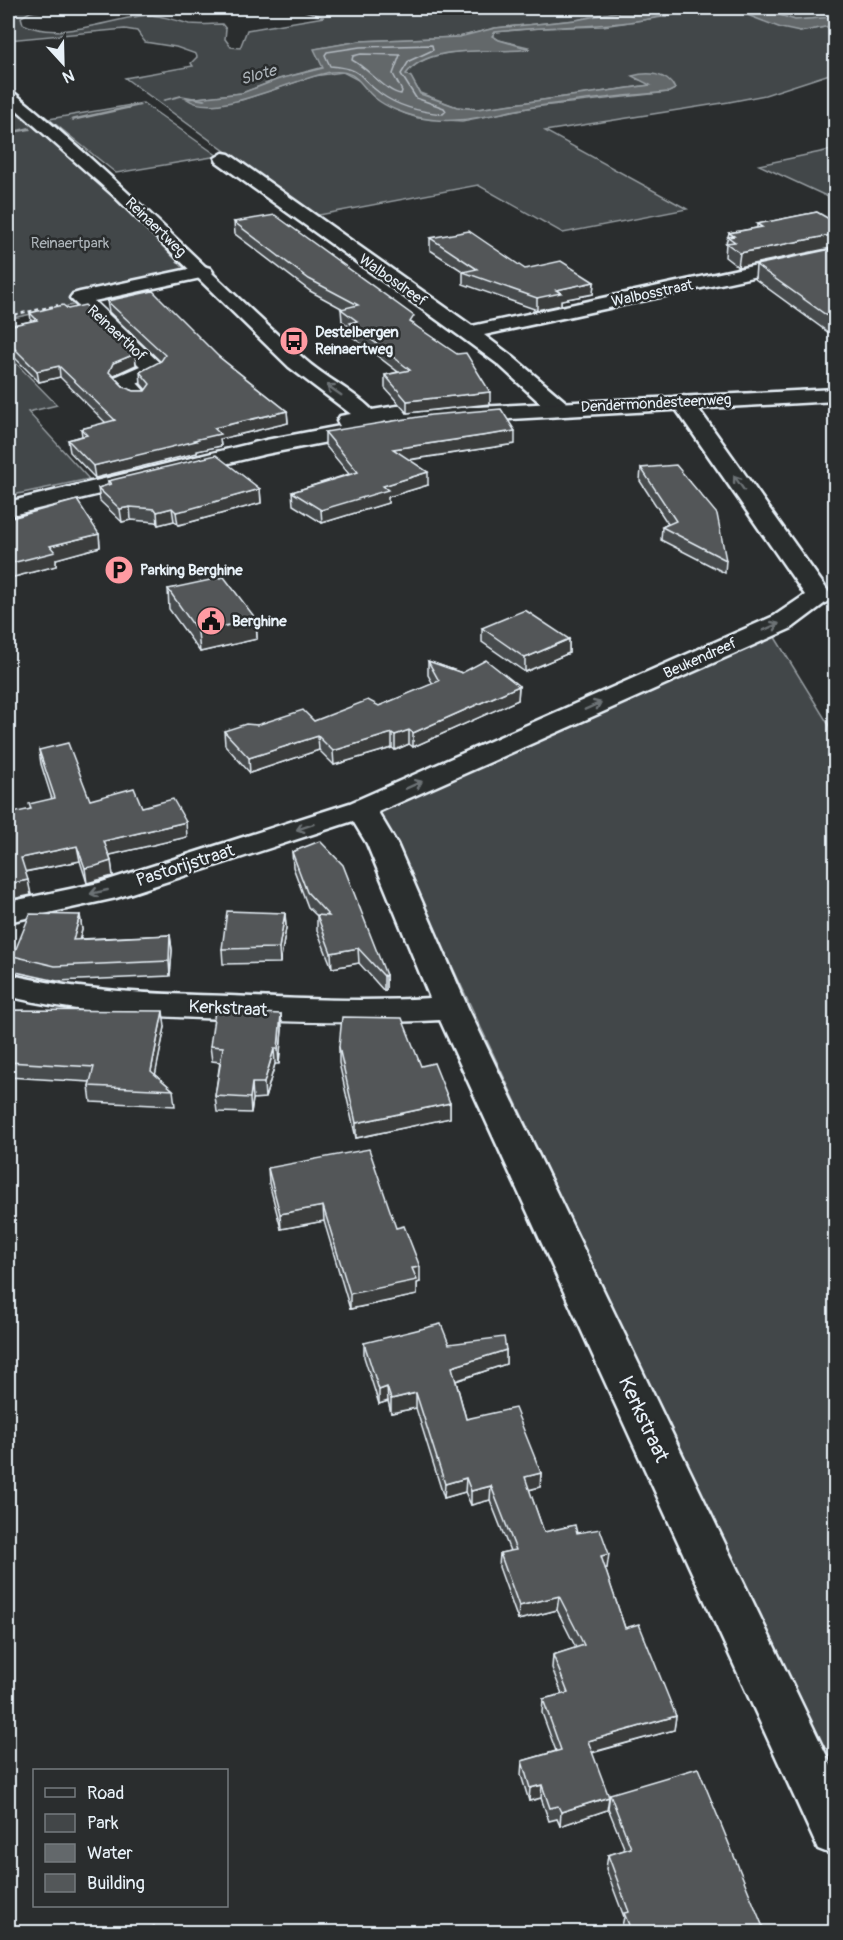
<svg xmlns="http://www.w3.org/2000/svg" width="843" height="1940" font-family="Pangolin,sans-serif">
<rect width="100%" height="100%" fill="#2a2d2e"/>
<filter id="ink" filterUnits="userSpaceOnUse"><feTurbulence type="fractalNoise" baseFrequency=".0167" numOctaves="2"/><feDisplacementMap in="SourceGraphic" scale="12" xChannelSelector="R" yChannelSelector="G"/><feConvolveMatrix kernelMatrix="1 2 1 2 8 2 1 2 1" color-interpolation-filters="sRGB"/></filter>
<g filter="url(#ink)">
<g fill="#424648" stroke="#959ca0" stroke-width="1.5">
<path d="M8,8h47l-25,4 -9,5 2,7c35,17 80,-3 117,-8 18,-3 33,4 50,8 10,1 22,0 32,0l4,5 -1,10 6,8 9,1 7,-18 77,-13 -19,-6 1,-3h331l-61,12 -81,8 -36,9 -99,4 -45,8 9,18 -45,12 -37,14 -54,6 34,4 20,-3 72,-24 29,-4 19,10 13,16 29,15 14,5 44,3 71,-14 136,-15 6,-3 -2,-4 -37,-6 10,2 4,4 -173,24 -20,-2 -37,-14 -9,-16 -5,-3c17,-22 54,-23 80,-24 15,-1 27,3 42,-3l-29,-7 -7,-5 3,-3 45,-4 63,-2 66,-10 24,-8h36l71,24 35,-7 1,47 -71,23 -36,7 -184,29 142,78 -124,24 -85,-48 -164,31 -189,-138 68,-12 -2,-3 6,-6 -1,-3 -20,-7 -31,-5 -8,-11 -12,-2 -117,11z"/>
<path d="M758,8h77v9l-40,3z"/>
<path d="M143,103l75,53 -102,17 -67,-54z"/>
<path d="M8,107c67,51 128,110 186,172l-186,40z"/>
<path d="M835,149v51l-76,-35z"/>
<path d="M8,355l49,50 -29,7 61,67 -81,17z"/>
<path d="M773,634l62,101v1049l-456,-974z"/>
</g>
<g fill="#63686b" stroke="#989fa3" stroke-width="1.5">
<path d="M637,8h56c-66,22 -131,16 -198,24l-3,4 7,4 31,9c-35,6 -100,-8 -124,25l5,3 9,17 37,13 20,2 173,-24 -18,-9c15,-4 35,-4 43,13l-6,3c-45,4 -91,8 -136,15 -39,6 -76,20 -116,10 -13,-3 -31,-10 -42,-19 -16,-13 -17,-29 -44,-26 -33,5 -116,48 -144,27l55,-6 37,-14 44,-11 -9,-19 46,-8 99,-4 36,-9 81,-8z"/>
<path d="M729,8h29l37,12 40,-3v8l-35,7 -19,-4z"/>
</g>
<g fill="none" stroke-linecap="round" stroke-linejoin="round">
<g stroke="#b3bac0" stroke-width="1.5">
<path d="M432,45l1,5 -24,11 -8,13 15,24 28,10 2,3 -3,3c-22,-2 -44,-7 -62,-20 -24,-17 -15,-25 -51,-28l-5,-11 2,-3 33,-5z"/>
<path d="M361,54l39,1 -7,19 9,17 -1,3c-15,-2 -32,-25 -49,-34l1,-4z"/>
</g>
<g fill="#989fa3" fill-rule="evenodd">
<path d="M181,95l23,4 2,1 -2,1 -23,-4 -17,4 -2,-1z"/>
<path d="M139,104l2,2 -68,15 -3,-2z"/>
<path d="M29,127l2,3 -23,4v-2z"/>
</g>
<g stroke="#e8f1f8" stroke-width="5">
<g id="street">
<path d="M223,153l6,1 243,172 364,-78v11l-352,76 29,22 54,46 3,5 -3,5 -8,2 -8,-2 -52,-48 -38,-28 -244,-175 -2,-4z"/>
<path d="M203,266l7,2 3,4 -3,4 -116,25 70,66 -3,4 -24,12 12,13 -3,5c-15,3 -25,-7 -34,-19l3,-5 25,-11 -70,-68 3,-4 7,-2z"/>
<path d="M682,396l8,1 138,194 4,5 -4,5 -36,27 -414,184 19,32 71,164 368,767v81l-18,-7 -378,-829c-72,4 -143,2 -215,-1 -73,-3 -146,-5 -217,-23v-22c73,18 147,20 222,22 66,3 133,6 200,2l-63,-154 -14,-23 -237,77 -108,24v-20l91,-19 251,-80 424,-187 31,-21 -134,-193 3,-5z"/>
</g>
</g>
<g stroke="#e8f1f8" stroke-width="5">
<path id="secondary" d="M8,90l5,2c103,83 192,178 290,266 22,20 49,32 69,52l25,-4 81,1 358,-18v12l-378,21 -61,-2 -16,2 3,4 -3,5 -8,2 -107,21 -258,62v-14l258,-62 74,-14 -3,-5 3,-5 11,-2 -62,-47 -176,-172 -105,-93z"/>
</g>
<path stroke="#e8f1f8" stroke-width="2" stroke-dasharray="4 3" stroke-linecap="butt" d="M8,316l50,-11"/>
<use href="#street" fill="#2a2d2e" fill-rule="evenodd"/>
<use href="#secondary" fill="#2a2d2e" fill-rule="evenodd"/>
</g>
<g fill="#474b4d" stroke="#e8f1f8" stroke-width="1.5">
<path d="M817,212l-79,55 -13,-10 1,-14 3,-10 28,-5v-4z"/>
<path d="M234,222l180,102 76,80 -83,9 -22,-25v-13l13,-3 -48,-37v-8l-8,-6 -1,-12h2l-33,-18 -75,-57z"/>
<path d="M430,238l95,31 69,13 -1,12 -32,6v5l-24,5 -74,-26v-12h1l-34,-22z"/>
<path d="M836,248v90l-81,-59 1,-14z"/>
<path d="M107,301l112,56 68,54 1,12 -68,16 1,7 -24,5v2l-102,25 -25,-26 -2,-12 14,-4 -1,-7 25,-6 -46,-46 -21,5 -31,-31v-25l23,-5 -1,-8 38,-4 67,45 1,11 -22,10 -1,1 11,11 10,4h11l1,-1 -5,-6 -1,-12 21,-10 -52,-50z"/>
<path d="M325,432l190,12 -106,16 19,25 -40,12v6l-66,20 -29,-18 -1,-13 57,-18 -24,-29z"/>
<path d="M641,468l85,92 -1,13 -64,-33 1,-13 6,-3 -28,-43z"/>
<path d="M108,481l152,8 1,14 -74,20 -9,2 -4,-4 -16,4 -2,-3 -25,-2 -9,2 -22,-21 -2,-13 10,-3z"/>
<path d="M8,519l91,15 1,13 -44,12v7l-46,12 -2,-2z"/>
<path d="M168,589l88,30 1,20 -57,13 -31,-43z"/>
<path d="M482,628l87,11v14l-44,19 -43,-30z"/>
<path d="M428,661l34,12 57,13 -1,14 -105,47 -4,-3 -14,6 -3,-2 -58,17 -15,-15 -69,23 -25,-28 -1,-14 33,-6 57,-4 65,-15 54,-22 -5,-9z"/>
<path d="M39,750l51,50 52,7 45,30 -78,18 2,6 2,15 -15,5 -11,2 -7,-22 -55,11 6,23 -23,5 22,-91 22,-10 -11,-35z"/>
<path d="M292,852l94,123v15l-2,1 -25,-28 -27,5 -15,-38v-14l-9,-9 -15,-40z"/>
<path d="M285,913l1,15 -6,35 -57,1 -1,-15z"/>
<path d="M80,915l2,15 -2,9 90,-4 2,15 -2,26 -113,5 -41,-9 -3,-16z"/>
<path d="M8,1010l157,17 -10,47 18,16 2,16 -84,-4 -2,-16 1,-4 -82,-5z"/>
<path d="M281,1014l1,15 -3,35h-4l-10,34 -12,1 -2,14 -34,-1 -2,-16 5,-34 -8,-1 -2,-15z"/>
<path d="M339,1047l82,19 29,37v15l-94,20 -17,-75z"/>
<path d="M268,1168l128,60 24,54 -3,1v12l-67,14 -26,-88 -43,8 -12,-46z"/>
<path d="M364,1343l85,1 57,6v14l-50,17 10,38 75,54 -1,14 -11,3 15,42 33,1 30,35 -2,1 20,59 51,88 -2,14 -82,23 15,57 -47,16 -3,-7 -8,2 -8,-23 -12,3 -8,-26 1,-14 34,-10 -14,-38 1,-14 19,-5 -10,-26 1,-13 23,-7 -19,-38 -39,10 -19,-53 1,-14 10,-2 -20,-51 -19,5 -6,-13 -21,6 -28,-90 -25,5 -3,-12 -9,3 -15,-47z"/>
<path d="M610,1794l155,138h-141l-2,-6 2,-9 -18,-48 2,-14 17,-5 -17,-42z"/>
</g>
<g fill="#3a3d3e" stroke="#e8f1f8" stroke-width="1.5">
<path d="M836,234v13l-98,20 2,-14z"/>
<path d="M594,282l-1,12 -32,6v5l-24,5v-12l19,-8z"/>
<path d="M135,354l1,11 -22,10 -4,8 -1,-11 4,-9z"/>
<path d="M59,366l1,11 -21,5 -2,-11z"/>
<path d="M490,392v12l-83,9v-12z"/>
<path d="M287,411l1,12 -68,16 1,7 -24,5v2l-102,25 -2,-12 101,-26 20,-12z"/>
<path d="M515,431v13l-122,18v-13z"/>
<path d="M428,472v13l-40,12v6l-66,20 -1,-13 62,-24z"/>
<path d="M260,489l1,14 -74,20 -9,2 -2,-13z"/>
<path d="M130,507l1,13 -9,2 -2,-13z"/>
<path d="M172,508l2,13 -16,4 -1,-13z"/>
<path d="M99,534l1,13 -44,12v7l-46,12 -2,-14 42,-18z"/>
<path d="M256,619l1,20 -57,13 -2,-20z"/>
<path d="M569,639v14l-44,19v-14z"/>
<path d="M519,686l-1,14 -105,47v-14z"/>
<path d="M409,730v14l-14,6v-15z"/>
<path d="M392,733v15l-58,17 -1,-14z"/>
<path d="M318,736l1,14 -69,23 -1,-15z"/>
<path d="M186,822l1,15 -81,19 -2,-15z"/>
<path d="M77,846l3,15 -57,11 -2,-14z"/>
<path d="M111,861l2,15 -26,7 -2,-15z"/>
<path d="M28,880l3,15 -23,5v-16z"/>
<path d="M285,913l1,15 -6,35 -1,-15z"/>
<path d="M80,915l2,15 -7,25 -2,-15z"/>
<path d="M170,935l2,15 -2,26 -1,-15z"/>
<path d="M358,948l1,15 -27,5 -1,-15z"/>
<path d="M386,975v15l-2,1v-15z"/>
<path d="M163,1011l2,16 -12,59 -2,-15z"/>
<path d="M281,1014l1,15 -3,35 -1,-15z"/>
<path d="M274,1049l1,15 -10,34 -1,-15z"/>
<path d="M252,1083l1,16 -2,14 -1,-15z"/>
<path d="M450,1103v15l-94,20v-15z"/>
<path d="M323,1206l1,15 -43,8 -1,-15z"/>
<path d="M420,1267v15l-3,1v12l-67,14v-15l62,-26z"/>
<path d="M506,1350v14l-54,18v-15z"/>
<path d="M387,1387l1,14 -9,3v-14z"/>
<path d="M416,1393v15l-25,5v-14z"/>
<path d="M541,1473l-1,14 -16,4 1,-14z"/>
<path d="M466,1478l-1,14 -21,6 1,-14z"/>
<path d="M491,1486l-1,14 -19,5v-14z"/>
<path d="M609,1554l-2,14 -7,2 1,-14z"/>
<path d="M559,1596l-2,14 -39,10 1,-14z"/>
<path d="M676,1716l-2,14 -88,24 2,-13z"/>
<path d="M542,1785l-1,13 -12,3 1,-13z"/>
<path d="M609,1797l-2,13 -47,16 1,-14z"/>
</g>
<g fill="#535759" stroke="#e8f1f8" stroke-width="1.5">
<path d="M817,212l19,11v11l-96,19 -14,-10 9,-1 -7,-5 6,-1 -5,-3 33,-6 -5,-3z"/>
<path d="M275,215l139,101 -4,6 47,32 9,-1 24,39 -83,9 -22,-26 25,-5 -60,-47 7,-2 -16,-12 17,-4 -49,-26 -75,-57z"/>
<path d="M469,231l56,38 36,-8 33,21 -38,8 5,3 -24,5 -74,-26 14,-3 -47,-31z"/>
<path d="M836,248v74l-80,-57z"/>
<path d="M153,291l66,66 68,54 -73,17 6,6 -26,6 2,1 -103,25 -25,-26 19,-5 -6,-6 34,-9 -56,-54 -22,5 -29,-29v-16l29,-6 -7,-7 33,-8 5,4 17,-4 50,49 -22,9 -4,9 15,15 10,4h11l5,-7 -10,-12 21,-11 4,-6 -58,-54z"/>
<path d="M501,409l14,22 -122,18 35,23 -45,14 5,4 -67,20 -29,-18 66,-20 -33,-40 106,-17z"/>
<path d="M216,455l44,34 -74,21 -10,2 -4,-4 -15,4 -2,-3 -25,-2 -10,2 -22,-21 13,-4 -3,-3z"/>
<path d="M676,465l41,49 9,46 -64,-33 14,-6 -35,-53z"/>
<path d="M77,500l22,34 -49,12 5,6 -47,12v-45z"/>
<path d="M224,577l32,42 -58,13 -30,-43z"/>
<path d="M525,610l44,29 -44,19 -43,-30z"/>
<path d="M486,660l33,26 -106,47 -4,-3 -14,5 -3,-2 -59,18 -15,-15 -69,22 -25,-27 22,-7 11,1 46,-15 11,11 54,-21 11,6 60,-25 -11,-20 34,12z"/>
<path d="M68,743l22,57 44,-12 8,19 31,-8 13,23 -82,19 7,20 -15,5 -11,2 -8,-22 -56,12 7,22 -20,4v-70l23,-5 -2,-5 26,-6 -16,-48z"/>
<path d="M320,841l23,24 43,110 -2,1 -26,-28 -27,5 -14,-38 12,1 -22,-24 -15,-40z"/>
<path d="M227,911l58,2 -6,35 -57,1z"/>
<path d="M30,914l50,1 -7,25 97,-5 -1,26 -114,5 -42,-10z"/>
<path d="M8,1010l155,1 -12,60 22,19 -84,-4 5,-19 -86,-5z"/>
<path d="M215,1011l66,3 -3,35h-4l-10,34h-12l-2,15 -35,-2 8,-49 -13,-1z"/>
<path d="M342,1017l60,1 19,48 13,-3 16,40 -94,20 -17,-76z"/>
<path d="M369,1149l27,79 8,-2 16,41 -8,1 5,12 -67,14 -27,-88 -43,8 -12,-46z"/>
<path d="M441,1324l8,20 55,-7 2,13 -54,17 14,52 49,-11 26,65 -16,4 19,55 31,-7 2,8 23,-4 9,25 -8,2 24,72 14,-4 37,92 -88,25 21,56 -48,15 -3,-6 -8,2 -8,-23 -12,3 -8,-27 39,-11 -18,-51 25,-6 -15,-38 31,-10 -25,-49 -40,10 -19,-53 16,-3 -25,-64 -20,5 -5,-13 -21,6 -29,-91 -25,6 -4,-12 -8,3 -15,-47z"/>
<path d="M698,1768l67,164h-133l-8,-19 5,-1 -21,-57 23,-7 -21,-54z"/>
<path d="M154,1926l3,6h-16z"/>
</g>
<defs><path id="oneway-shaft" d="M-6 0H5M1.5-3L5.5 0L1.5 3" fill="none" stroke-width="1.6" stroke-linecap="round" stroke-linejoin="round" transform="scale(1.5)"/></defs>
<g stroke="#6c7275">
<use href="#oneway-shaft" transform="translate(334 390) rotate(-145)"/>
<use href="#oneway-shaft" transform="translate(739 483) rotate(-125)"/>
<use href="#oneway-shaft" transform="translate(771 627) rotate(-24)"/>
<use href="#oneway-shaft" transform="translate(593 706) rotate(-24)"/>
<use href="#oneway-shaft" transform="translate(414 785) rotate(-24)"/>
<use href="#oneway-shaft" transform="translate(305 827) rotate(162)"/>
<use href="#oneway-shaft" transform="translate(99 892) rotate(167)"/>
</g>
</g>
<defs>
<g id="bus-disc" transform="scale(1.5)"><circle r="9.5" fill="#ff9aa2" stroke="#2a2d2e"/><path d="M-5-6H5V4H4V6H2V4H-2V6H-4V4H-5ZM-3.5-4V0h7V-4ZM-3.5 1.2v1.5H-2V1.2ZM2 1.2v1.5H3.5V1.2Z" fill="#111"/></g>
<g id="parking-disc" transform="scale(1.5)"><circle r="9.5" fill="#ff9aa2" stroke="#2a2d2e"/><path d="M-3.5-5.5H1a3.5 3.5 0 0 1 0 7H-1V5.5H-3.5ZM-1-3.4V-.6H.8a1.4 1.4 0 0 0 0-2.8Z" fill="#111"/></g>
<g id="civic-disc" transform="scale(1.5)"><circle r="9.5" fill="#ff9aa2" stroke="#2a2d2e"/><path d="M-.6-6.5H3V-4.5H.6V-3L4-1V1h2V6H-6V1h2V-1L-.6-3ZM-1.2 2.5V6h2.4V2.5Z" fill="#111"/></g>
</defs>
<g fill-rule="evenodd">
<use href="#bus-disc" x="294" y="341"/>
<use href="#parking-disc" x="119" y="570"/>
<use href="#civic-disc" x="211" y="621"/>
</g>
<g text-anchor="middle" stroke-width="5" stroke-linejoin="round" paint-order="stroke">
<g font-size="15" fill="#e8f1f8" stroke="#2a2d2e">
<text transform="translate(156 227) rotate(44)" y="5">Reinaertweg</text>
<text transform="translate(393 280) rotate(35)" y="5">Walbosdreef</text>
<text transform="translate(652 293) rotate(-12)" y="5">Walbosstraat</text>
<text transform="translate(117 333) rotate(43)" y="5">Reinaerthof</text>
<text transform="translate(656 403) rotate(-3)" y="5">Dendermondesteenweg</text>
<text transform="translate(700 658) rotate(-24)" y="5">Beukendreef</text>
</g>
<g font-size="15" fill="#aeb5ba" stroke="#2a2d2e">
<text x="70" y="248">Reinaertpark</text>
</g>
<g font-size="15" font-weight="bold" fill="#e8f1f8" stroke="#2a2d2e" text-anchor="start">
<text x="315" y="337">Destelbergen<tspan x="315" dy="17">Reinaertweg</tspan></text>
<text x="140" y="575">Parking Berghine</text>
<text x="232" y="626">Berghine</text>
</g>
<g font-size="16" font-style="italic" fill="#acb3b9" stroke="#2a2d2e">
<text transform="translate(258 74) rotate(-16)" y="6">Slote</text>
</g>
<g font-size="18" fill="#e8f1f8" stroke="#2a2d2e">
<text transform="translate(185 865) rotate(-18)" y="6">Pastorijstraat</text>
<text transform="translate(228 1008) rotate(3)" y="6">Kerkstraat</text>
</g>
<g font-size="21" fill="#e8f1f8" stroke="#2a2d2e">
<text transform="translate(644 1419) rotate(65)" y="7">Kerkstraat</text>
</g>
</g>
<rect width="843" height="1940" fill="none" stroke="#2a2d2e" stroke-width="30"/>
<rect x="15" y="15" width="813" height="1910" fill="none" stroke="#e8f1f8" stroke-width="2" filter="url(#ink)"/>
<rect x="33" y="1769" width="195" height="138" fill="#2a2d2e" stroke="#767b7f" stroke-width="1.5"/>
<rect x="45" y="1788" width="30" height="9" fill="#2a2d2e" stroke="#767b7f" stroke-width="1.5"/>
<text x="87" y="1799" font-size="18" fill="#e8f1f8">Road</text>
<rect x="45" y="1814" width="30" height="18" fill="#424648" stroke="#767b7f" stroke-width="1.5"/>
<text x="87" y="1829" font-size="18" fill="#e8f1f8">Park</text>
<rect x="45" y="1844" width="30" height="18" fill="#63686b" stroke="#767b7f" stroke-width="1.5"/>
<text x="87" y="1859" font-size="18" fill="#e8f1f8">Water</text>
<rect x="45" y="1874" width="30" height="18" fill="#535759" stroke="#767b7f" stroke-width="1.5"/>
<text x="87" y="1889" font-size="18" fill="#e8f1f8">Building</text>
<g transform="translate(63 63) rotate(158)" stroke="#2a2d2e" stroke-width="4.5" paint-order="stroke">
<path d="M0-4.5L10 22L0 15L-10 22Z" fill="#e8f1f8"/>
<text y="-9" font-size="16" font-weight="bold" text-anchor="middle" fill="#e8f1f8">N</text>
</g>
</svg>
